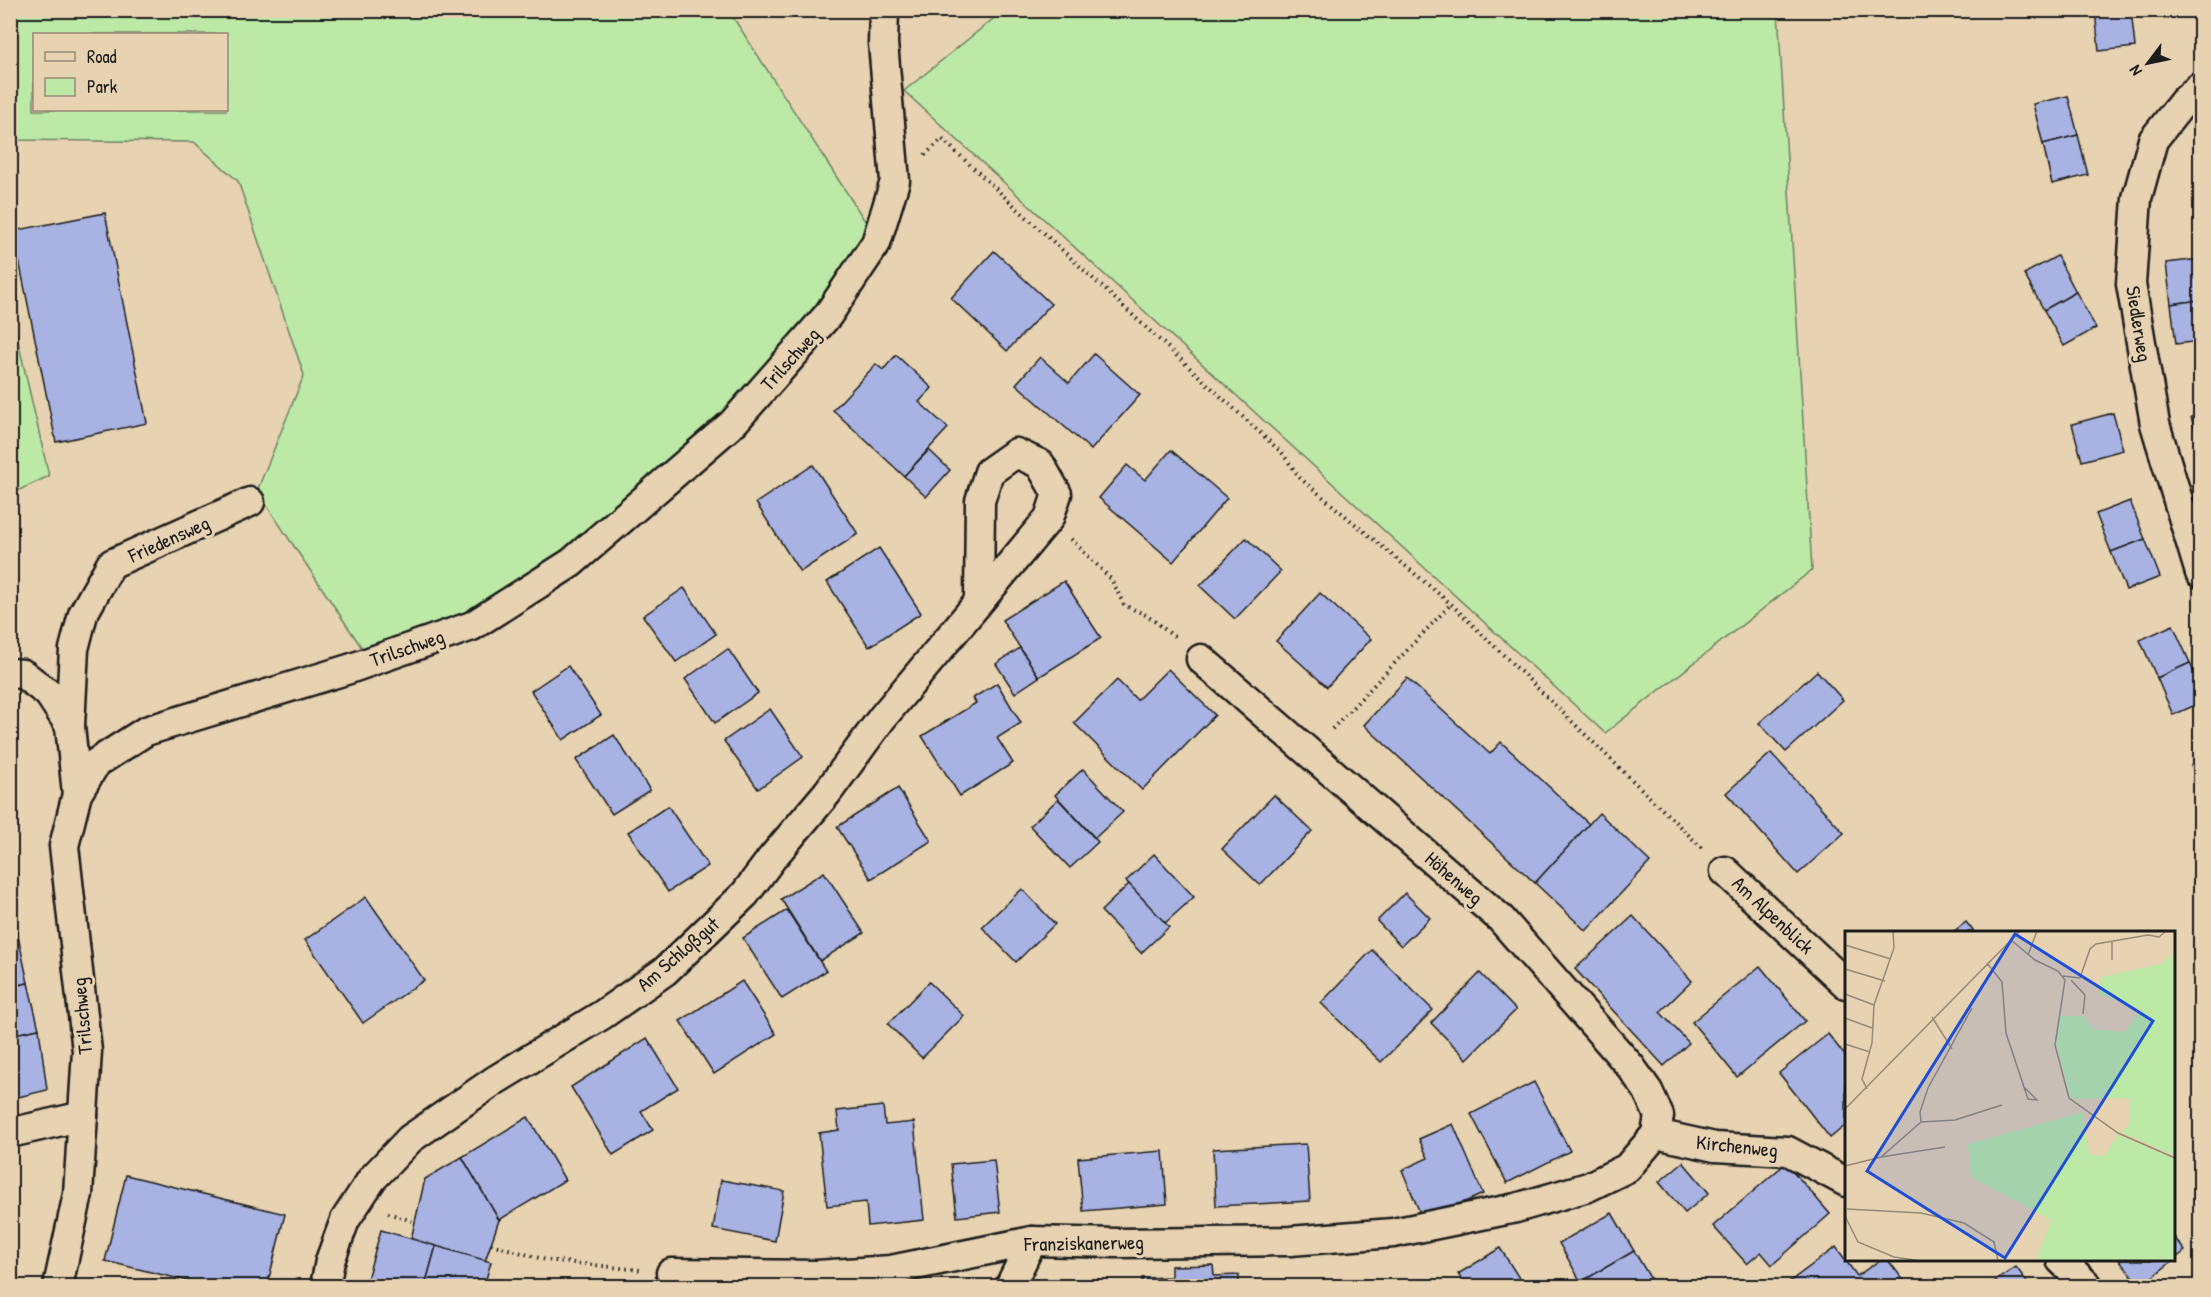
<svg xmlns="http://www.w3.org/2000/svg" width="2211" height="1297" font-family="'Patrick Hand',sans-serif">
<rect width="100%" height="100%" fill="#e7d2b1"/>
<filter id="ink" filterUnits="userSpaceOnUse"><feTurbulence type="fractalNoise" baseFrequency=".0167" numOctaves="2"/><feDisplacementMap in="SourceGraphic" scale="12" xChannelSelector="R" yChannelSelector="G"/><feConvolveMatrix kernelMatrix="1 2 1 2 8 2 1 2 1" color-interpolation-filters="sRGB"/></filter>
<g filter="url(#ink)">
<g fill="#bce9a6" stroke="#6c8261" stroke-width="1.5" fill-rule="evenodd">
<path d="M11,11h718l140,216 -46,78 -97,110 -161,139 -99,58 -104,36 -105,-157 47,-116 -66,-194 -44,-39 -183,-2zM34,34h192v76h-192z"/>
<path d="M1003,11h775l34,559 -207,163 -701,-642z"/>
<path d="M10,306l39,170 -38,18h-1z"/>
</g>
<g fill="#a8b3e4" stroke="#1c1c1c" stroke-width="1.5">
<path d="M2095,10h36l4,37 -36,4z"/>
<path d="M2068,96l10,39 -35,9 -10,-40z"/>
<path d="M2078,135l10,40 -36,9 -9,-40z"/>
<path d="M105,213l42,210 -91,19 -43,-211z"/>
<path d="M994,251l57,53 -44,47 -56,-53z"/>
<path d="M2057,256l19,36 -32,18 -20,-36z"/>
<path d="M2200,259v41l-29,4 -5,-41z"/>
<path d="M2076,292l20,36 -32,18 -20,-36z"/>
<path d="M2200,300v41l-24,3 -5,-40z"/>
<path d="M1094,354l46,41 -49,55 -75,-66 24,-27 29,26z"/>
<path d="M896,355l36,33 -13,14 29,26 -44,48 -71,-66 43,-46 7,6z"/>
<path d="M2113,413l10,37 -41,11 -10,-37z"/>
<path d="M2200,414v31l-9,-28z"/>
<path d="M929,450l21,20 -24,27 -22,-21z"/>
<path d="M1171,450l56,48 -54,64 -74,-64 28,-33 18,15z"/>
<path d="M813,465l45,69 -58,38 -44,-69z"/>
<path d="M2130,501l15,38 -34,13 -15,-38z"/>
<path d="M1246,538l35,33 -46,48 -35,-33z"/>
<path d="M2145,539l15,38 -34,13 -15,-38z"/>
<path d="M879,548l42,65 -52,34 -42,-65z"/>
<path d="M1064,581l37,57 -62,39 -37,-57z"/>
<path d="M684,588l32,46 -40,28 -33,-46z"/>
<path d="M1320,593l51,46 -44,48 -51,-46z"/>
<path d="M2173,625l17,38 -33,15 -17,-38z"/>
<path d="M1020,648l19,29 -24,16 -19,-29z"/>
<path d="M728,649l30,44 -43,30 -30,-44z"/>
<path d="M2190,663l10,23v17l-27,12 -16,-37z"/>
<path d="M568,666l33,49 -38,25 -32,-49z"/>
<path d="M1168,669l47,46 -73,75 -68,-67 43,-43 20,20z"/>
<path d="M1817,671l26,29 -57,52 -27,-29z"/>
<path d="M1407,678l83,76 11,-12 88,82 -54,59 -171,-158z"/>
<path d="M997,683l24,40 -24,15 16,25 -53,33 -38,-60 54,-33 -3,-5z"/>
<path d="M770,709l33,48 -45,32 -34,-48z"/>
<path d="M614,735l36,55 -38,24 -36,-54z"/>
<path d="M1771,753l73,80 -46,41 -72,-81z"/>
<path d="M2200,760v27l-9,-22z"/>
<path d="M1083,769l40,43 -28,26 -40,-43z"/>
<path d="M898,788l33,53 -60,38 -34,-52z"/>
<path d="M1274,795l38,36 -52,54 -38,-36z"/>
<path d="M1058,799l40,43 -28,26 -40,-42z"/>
<path d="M668,806l40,60 -40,26 -40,-60z"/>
<path d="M1599,813l51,49 -64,69 -51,-48z"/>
<path d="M1154,854l40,43 -29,26 -39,-42z"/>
<path d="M824,872l40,61 -44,28 -39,-62z"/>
<path d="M1129,884l40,43 -28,26 -40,-42z"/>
<path d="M1022,889l33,35 -39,38 -34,-35z"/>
<path d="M1405,893l25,25 -29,28 -24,-25z"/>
<path d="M366,897l58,83 -61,43 -58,-83z"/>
<path d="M10,901l8,35 -8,2z"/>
<path d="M787,910l39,61 -44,28 -39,-61z"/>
<path d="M1633,916l59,65 -32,31 29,31 -25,23 -89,-97z"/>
<path d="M1966,922l8,10h-21z"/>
<path d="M18,936l10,47 -18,4v-49z"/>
<path d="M1372,950l61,60 -52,52 -60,-59z"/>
<path d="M1760,966l45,55 -68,56 -45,-55z"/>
<path d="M1480,973l36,37 -49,49 -36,-36z"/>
<path d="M742,981l34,53 -62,40 -34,-53z"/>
<path d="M929,982l35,34 -42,42 -34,-34z"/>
<path d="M28,983l11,46 -29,6v-48z"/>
<path d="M39,1029l8,61 -37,9v-64z"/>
<path d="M1828,1034l18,23v68l-16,13 -51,-65z"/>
<path d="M647,1038l31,50 -37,23 12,19 -40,25 -42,-68z"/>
<path d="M1534,1082l36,69 -63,32 -36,-69z"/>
<path d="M883,1106l2,19 29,-3 10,98 -56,6 -2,-24 -39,4 -8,-73 20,-3 -2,-19z"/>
<path d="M528,1117l37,63 -66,40 -37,-63z"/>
<path d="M1453,1124l30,70 -60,26 -21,-50 26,-12 -9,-19z"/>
<path d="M1306,1144l4,57 -94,5 -3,-57z"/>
<path d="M1163,1151l4,53 -84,7 -5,-53z"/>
<path d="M462,1157l37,63 -14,41 -74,-22 14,-60z"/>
<path d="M994,1160l6,52 -43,5 -6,-53z"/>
<path d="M1683,1162l26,31 -24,20 -26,-31z"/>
<path d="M1786,1163l44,51 -58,51 -11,-13 -14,12 -34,-38z"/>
<path d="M126,1175l159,39 -18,72h-58l-104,-25z"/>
<path d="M721,1180l63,11 -9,50 -62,-12z"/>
<path d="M1612,1213l22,38 -53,31 -22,-39z"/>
<path d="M381,1230l55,16 -11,40h-60z"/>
<path d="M2174,1237l11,14 -44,35 -22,-26h55z"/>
<path d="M436,1246l55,16 -7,24h-59z"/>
<path d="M1836,1247l21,29 23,-16h8l20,26h-122l-1,-1z"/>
<path d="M1500,1248l24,38h-58l-8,-12z"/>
<path d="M1634,1251l21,35h-71l-3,-4z"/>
<path d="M1213,1265l1,11 25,-1v11h-97v-8l29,-1v-11z"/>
<path d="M2016,1267l14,19h-42z"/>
<path d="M1296,1282l110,3v1h-110z"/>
</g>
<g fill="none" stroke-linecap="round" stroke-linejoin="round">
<g stroke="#1c1c1c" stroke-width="33">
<g id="street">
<path d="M2200,87l-16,14 -31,39 -16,58 -6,86 24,140 45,149"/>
<path d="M1201,659l300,260 130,148 17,24 11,25 -3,18"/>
<path d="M10,673l13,1 26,20 21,32 7,68"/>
<path d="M70,726l4,-77 9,-35 28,-50 139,-62"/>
<path d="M1725,871l121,113"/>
<path d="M10,1133l73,-17"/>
<path d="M1656,1134l59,13 73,4 58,31"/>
<path d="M2061,1260l27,26"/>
<path d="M671,1273l146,2 74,-5 141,-29 85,2 173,-2 103,-8 123,-25 72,-21 39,-19 29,-34"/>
<path d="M58,1286l20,-92 9,-143 -23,-205 13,-52 19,-31 50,-32 203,-62 123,-43 99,-63 162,-140 95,-108 48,-72 19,-62 -12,-138 1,-33"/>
<path d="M325,1286l5,-25 15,-41 27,-41 38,-40 84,-58 108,-66 63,-44 80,-77 27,-36 55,-65 55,-75 167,-200 8,-24 -17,-30 -24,-11 -27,19 -9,29 -1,101"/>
<path d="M1010,1286l22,-45"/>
</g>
</g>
<g stroke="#1c1c1c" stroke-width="4" stroke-dasharray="1.5 4.5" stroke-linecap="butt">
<path d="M925,155l17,-16 340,314 18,25 151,126 251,244"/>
<path d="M1071,539l40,40 13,26 24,11 29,23"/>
<path d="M1332,729l119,-125"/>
<path d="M388,1213l27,9"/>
<path d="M491,1244l55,16 94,10"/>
</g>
<use href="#street" stroke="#e7d2b1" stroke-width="28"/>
</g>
</g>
<g text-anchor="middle" stroke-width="6" stroke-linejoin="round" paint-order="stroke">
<g font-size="20" fill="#1c1c1c" stroke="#e7d2b1">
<text transform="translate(2139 324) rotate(81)" y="7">Siedlerweg</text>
<text transform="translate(790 359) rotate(-48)" y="7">Trilschweg</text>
<text transform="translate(169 539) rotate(-24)" y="7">Friedensweg</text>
<text transform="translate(407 648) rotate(-19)" y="7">Trilschweg</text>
<text transform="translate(1454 878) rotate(41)" y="7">Höhenweg</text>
<text transform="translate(1773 915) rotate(43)" y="7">Am Alpenblick</text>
<text transform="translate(678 954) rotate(-41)" y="7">Am Schloßgut</text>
<text transform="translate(82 1016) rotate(-95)" y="7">Trilschweg</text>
<text transform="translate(1737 1146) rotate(6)" y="7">Kirchenweg</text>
<text transform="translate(1084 1243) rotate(-1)" y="7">Franziskanerweg</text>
</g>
</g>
<g transform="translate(1845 931)">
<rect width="330" height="330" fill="#e7d2b1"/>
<path d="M330,21v204l-54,-24 9,-8 -1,-26 -58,1 -15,-54 4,-29h24l9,13 32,3 15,-23 -41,-15 2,-17 60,-13zM238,181l6,42 15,2 14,-21 57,24v102h-139l15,-41 -80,-43 -3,-33z" fill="#bce9a6"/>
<path fill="none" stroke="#968975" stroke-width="1.5" d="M166,9l24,20 23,11 7,9 -10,65 14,53 49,35 57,25M267,10v19M0,14l46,14M183,24l9,-24M142,32l15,19 4,51 22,66 9,1 -14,-14M0,38l40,12M218,45l17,2 10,-29 6,-5 52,-9 11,2 7,-6M226,49l14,15 -2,19M0,63l29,11M87,86l20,32M0,87l27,10M0,113l25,8M22,158l-5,-10 10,-36 2,-38 20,-57 -1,-17M0,178l175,-178M76,191l-1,-10 8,-24 44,-80M76,191l34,-2 47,-15M36,226l64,-10M0,235l36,-9 40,-35M2,278l74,4 43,10 30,19 4,19M0,285l13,26 36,15 27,4"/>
<path fill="#1d4ed8" fill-opacity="0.15" stroke="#1d4ed8" stroke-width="3" d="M170,3l138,87 -148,237 -138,-87z"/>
<rect width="330" height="330" fill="none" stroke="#1c1c1c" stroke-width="3"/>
</g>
<rect width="2211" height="1297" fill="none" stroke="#e7d2b1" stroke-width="36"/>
<rect x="18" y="18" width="2175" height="1261" fill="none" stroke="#1c1c1c" stroke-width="2" filter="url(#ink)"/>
<rect x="33" y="33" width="195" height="78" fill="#e7d2b1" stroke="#968975" stroke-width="1.5"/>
<rect x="45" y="52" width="30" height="9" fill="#e7d2b1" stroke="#968975" stroke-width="1.5"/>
<text x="87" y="63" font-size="18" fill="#1c1c1c">Road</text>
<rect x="45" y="78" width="30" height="18" fill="#bce9a6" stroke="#968975" stroke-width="1.5"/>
<text x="87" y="93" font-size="18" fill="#1c1c1c">Park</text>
<g transform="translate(2148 63) rotate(238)" stroke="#e7d2b1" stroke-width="4.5" paint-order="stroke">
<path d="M0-4.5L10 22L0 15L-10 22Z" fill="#1c1c1c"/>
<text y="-9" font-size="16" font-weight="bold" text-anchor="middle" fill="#1c1c1c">N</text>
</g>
</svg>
